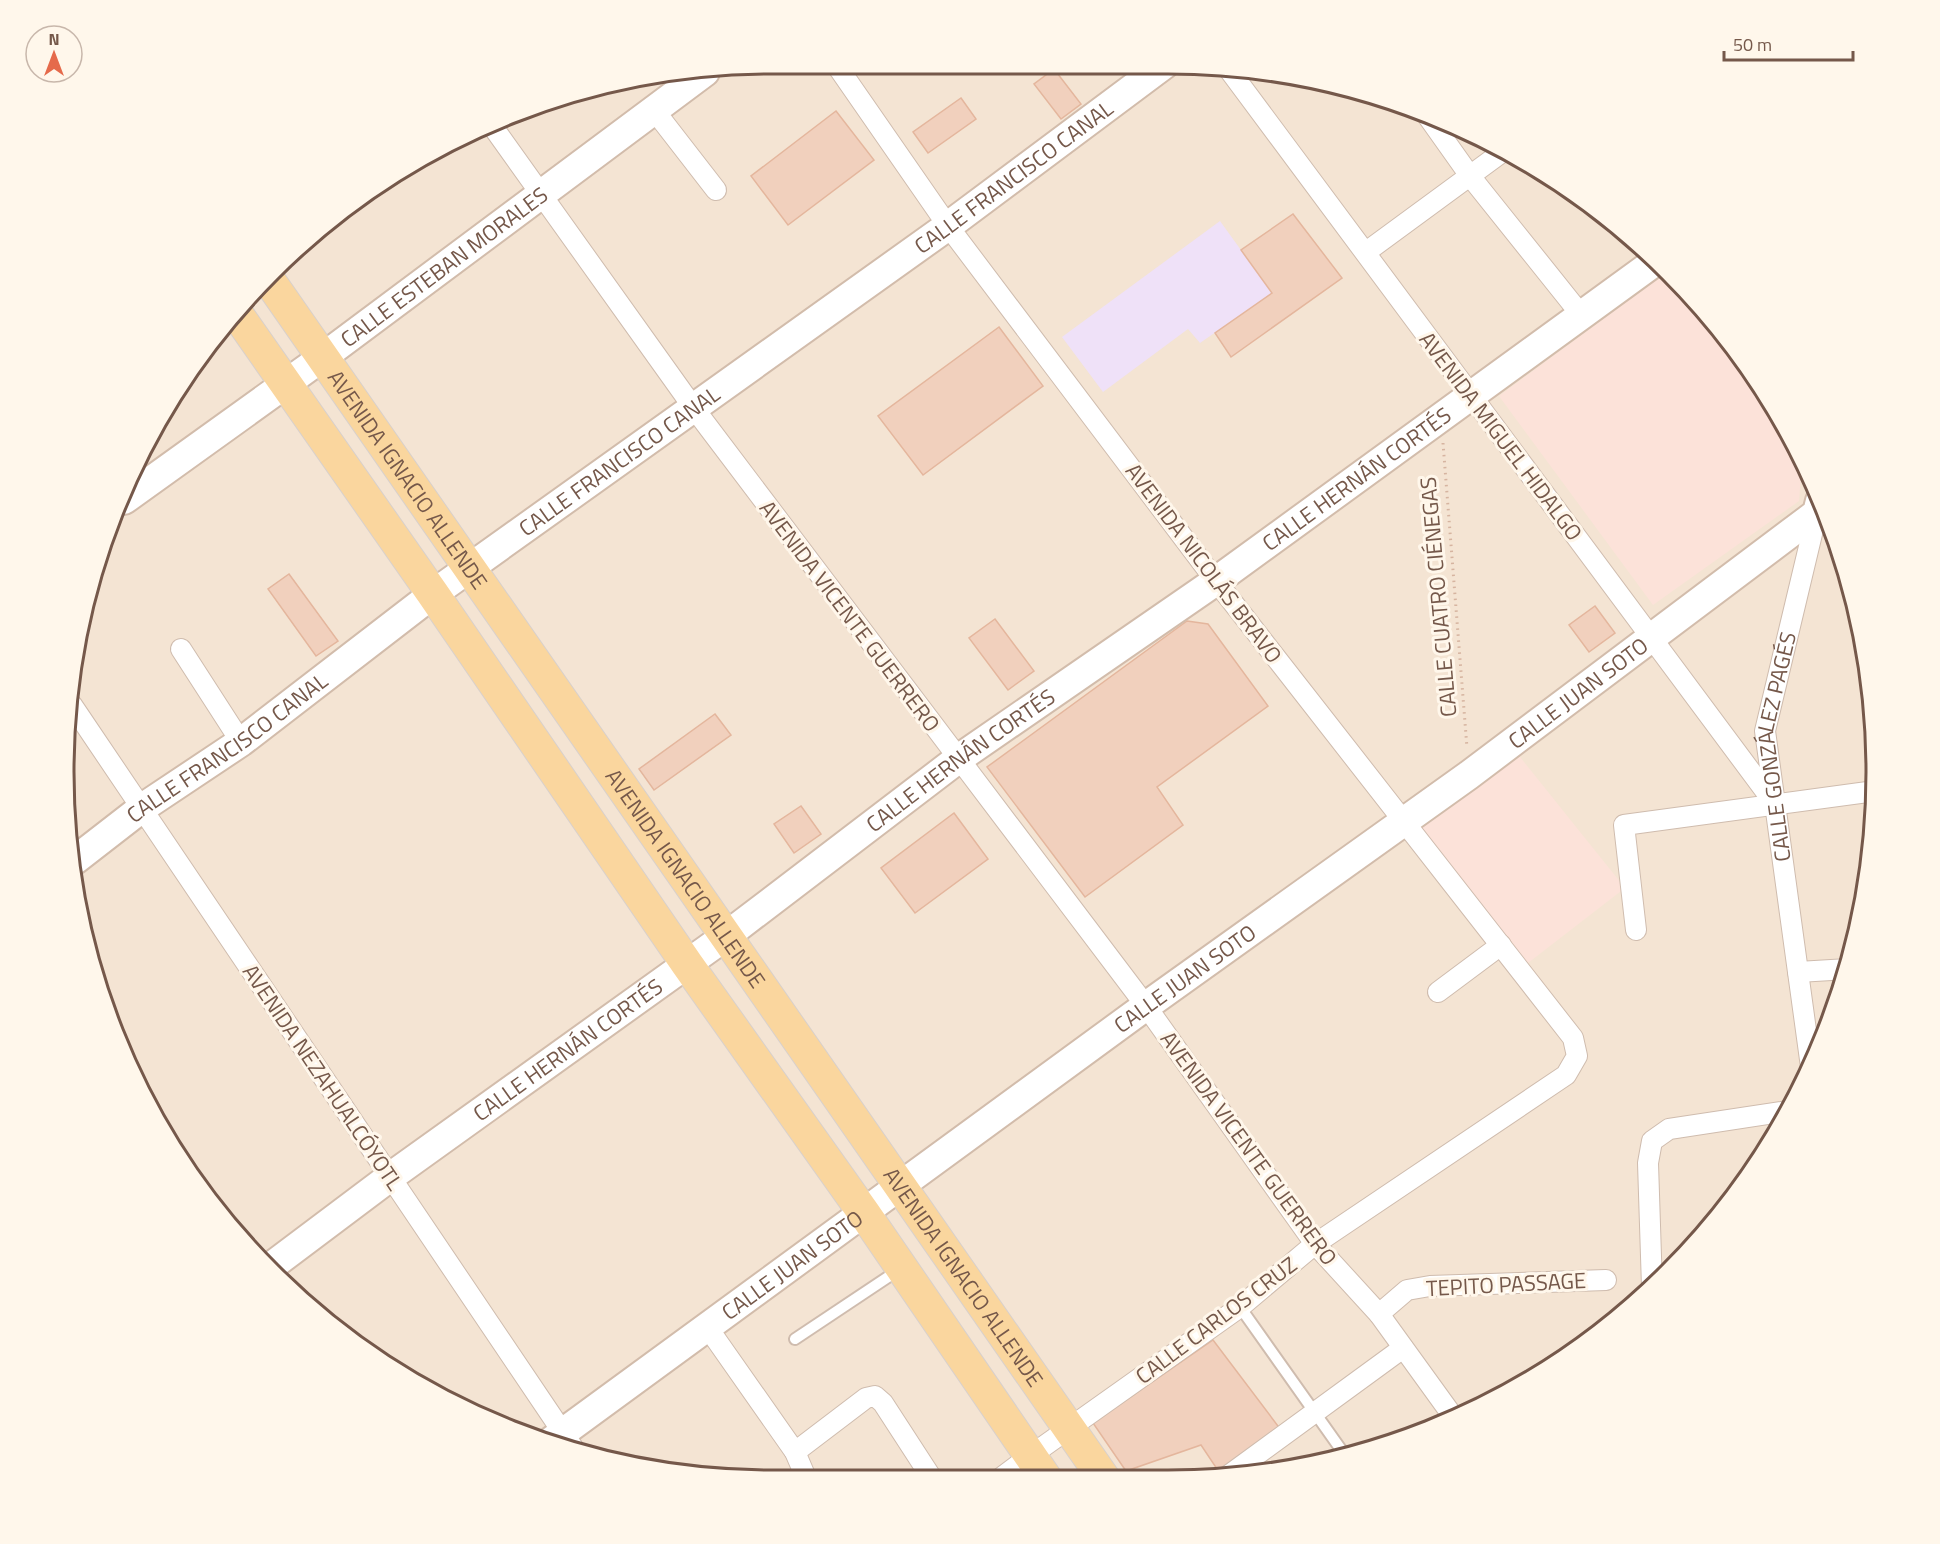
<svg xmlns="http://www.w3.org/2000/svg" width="1940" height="1544" font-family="'Titillium Web',sans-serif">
<rect width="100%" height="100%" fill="#fcf2e5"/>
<path fill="#f4e4d3" d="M772,63l442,2 182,36 126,57 113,81 95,101 52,78 57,126 32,136 4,139 -22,137 -49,130 -74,118 -95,101 -113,81 -170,71 -137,22 -443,2 -138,-14 -134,-40 -159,-92 -102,-96 -81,-113 -71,-171 -24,-183 24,-184 71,-171 113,-147 147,-112 171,-71z"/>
<g fill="#fce2d9">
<path d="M1667,272l63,68 52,78 20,44 -3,39 -146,104 -154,-209z"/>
<path d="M1516,752l109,136 -97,75 -112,-137z"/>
</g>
<path fill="#efe1f8" d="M1220,221l52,72 -72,50 -12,-14 -85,63 -41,-55z"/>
<g fill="#f1d0bd" stroke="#e4b69d" stroke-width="1.5">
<path d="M1054,69l27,35 -20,15 -27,-35z"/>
<path d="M961,98l15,21 -48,34 -15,-21z"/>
<path d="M836,111l38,49 -86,65 -37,-49z"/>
<path d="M1293,214l49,64 -111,79 -16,-24 57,-40 -31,-43z"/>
<path d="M999,327l44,59 -120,89 -45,-59z"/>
<path d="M289,574l49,67 -22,15 -48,-67z"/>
<path d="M1595,606l20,27 -26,19 -20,-27z"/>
<path d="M995,619l39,52 -26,19 -39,-52z"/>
<path d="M1187,621l21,3 60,82 -111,81 26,38 -98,72 -98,-130z"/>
<path d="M715,714l16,21 -77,55 -15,-21z"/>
<path d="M801,806l20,28 -27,19 -20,-29z"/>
<path d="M954,813l34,46 -73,54 -34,-45z"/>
<path d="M1213,1340l68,90 -60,45 -20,-30 -75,26 -33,-48z"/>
</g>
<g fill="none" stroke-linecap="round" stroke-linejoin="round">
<g stroke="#cfbcae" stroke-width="14">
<g id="lane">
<path d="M1240,1307l107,151"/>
<path d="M795,1339l105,-70"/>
</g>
</g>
<g stroke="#cfbcae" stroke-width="22">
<g id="street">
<path d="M835,63l113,163 268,355 357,457 4,18 -11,19 -251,169 -75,63 -210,149 -32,24"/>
<path d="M1227,67l548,737"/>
<path d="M654,110l62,80"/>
<path d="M1426,114l44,62 112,140"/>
<path d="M493,127l200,280 453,599 169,238 64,70 73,101"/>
<path d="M1366,252l139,-102"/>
<path d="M181,649l60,93"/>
<path d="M72,705l502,744"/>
<path d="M1636,930l-12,-105 251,-34"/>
<path d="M1798,972l50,-3"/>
<path d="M1438,992l63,-47"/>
<path id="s1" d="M1811,1067l-46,-336 52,-218"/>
<path d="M1652,1287l-4,-124 4,-22 17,-12 119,-18"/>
<path d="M1379,1314l28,-24 23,-4 176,-6"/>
<path d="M708,1328l87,124 9,21 -5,8"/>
<path d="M795,1452l71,-54 9,-2 8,7 50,77"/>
<path d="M1225,1478l178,-130"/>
</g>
</g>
<g stroke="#d2bcab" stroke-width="32">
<g id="secondary">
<path id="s2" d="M124,500l199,-143 382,-285"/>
<path id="s3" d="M75,860l67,-52 99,-66 192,-148 515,-368 217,-162"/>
<path id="s4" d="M269,1268l121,-91 336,-241 232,-177 258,-178 440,-320"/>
<path id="s5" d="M550,1442l596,-436 323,-231 348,-262 3,-12"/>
</g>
</g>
<g stroke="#d8d0cc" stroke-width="34">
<g id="primary">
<path id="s6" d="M266,276l839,1204"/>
<path d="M237,314l196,280 254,370 177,249 183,267"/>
</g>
</g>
<path stroke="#d6b4a0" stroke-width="3" stroke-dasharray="1.5 4.5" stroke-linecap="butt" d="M1443,443l24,305"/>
<use href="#lane" stroke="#fff" stroke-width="10"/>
<use href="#street" stroke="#fff" stroke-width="20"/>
<use href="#secondary" stroke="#fff" stroke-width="28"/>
<use href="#primary" stroke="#fad69e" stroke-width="32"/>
</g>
<g text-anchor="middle" stroke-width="6" stroke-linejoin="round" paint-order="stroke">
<g font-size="22" fill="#75584a" stroke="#fff7eb">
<text dy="8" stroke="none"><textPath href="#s3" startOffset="1161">CALLE FRANCISCO CANAL</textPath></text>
<text dy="8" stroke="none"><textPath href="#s2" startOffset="396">CALLE ESTEBAN MORALES</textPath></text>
<text transform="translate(1501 436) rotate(53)" y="8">AVENIDA MIGUEL HIDALGO</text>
<text dy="8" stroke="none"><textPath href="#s3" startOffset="675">CALLE FRANCISCO CANAL</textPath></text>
<text dy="8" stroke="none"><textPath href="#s6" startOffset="248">AVENIDA IGNACIO ALLENDE</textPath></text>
<text dy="8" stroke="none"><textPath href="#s4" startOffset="1344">CALLE HERNÁN CORTÉS</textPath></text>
<text transform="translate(1204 563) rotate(53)" y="8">AVENIDA NICOLÁS BRAVO</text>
<text transform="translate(1438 597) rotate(-95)" y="8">CALLE CUATRO CIÉNEGAS</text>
<text transform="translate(850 616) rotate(53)" y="8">AVENIDA VICENTE GUERRERO</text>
<text dy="8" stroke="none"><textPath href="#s5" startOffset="1272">CALLE JUAN SOTO</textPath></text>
<text dy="8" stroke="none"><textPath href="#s3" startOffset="189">CALLE FRANCISCO CANAL</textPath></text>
<text dy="8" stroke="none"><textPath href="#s1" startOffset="324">CALLE GONZÁLEZ PAGÉS</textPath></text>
<text dy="8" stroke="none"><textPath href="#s4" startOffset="858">CALLE HERNÁN CORTÉS</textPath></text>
<text dy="8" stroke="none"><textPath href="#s6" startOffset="734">AVENIDA IGNACIO ALLENDE</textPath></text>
<text dy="8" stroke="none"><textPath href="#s5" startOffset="786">CALLE JUAN SOTO</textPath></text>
<text dy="8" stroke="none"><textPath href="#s4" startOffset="370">CALLE HERNÁN CORTÉS</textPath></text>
<text transform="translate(323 1077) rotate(56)" y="8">AVENIDA NEZAHUALCÓYOTL</text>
<text transform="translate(1249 1148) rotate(54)" y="8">AVENIDA VICENTE GUERRERO</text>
<text dy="8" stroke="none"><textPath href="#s5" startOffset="300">CALLE JUAN SOTO</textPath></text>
<text dy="8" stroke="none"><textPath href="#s6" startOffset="1220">AVENIDA IGNACIO ALLENDE</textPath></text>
<text transform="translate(1506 1284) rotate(-3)" y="8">TEPITO PASSAGE</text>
<text transform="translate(1216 1320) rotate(-37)" y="8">CALLE CARLOS CRUZ</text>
</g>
</g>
<path d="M0 0H1940V1544H0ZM772 74H1168A698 698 0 0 1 1866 772V772A698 698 0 0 1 1168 1470H772A698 698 0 0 1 74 772V772A698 698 0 0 1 772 74Z" fill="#fff7eb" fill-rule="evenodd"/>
<path fill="none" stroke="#75584a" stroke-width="3" d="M772 74H1168A698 698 0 0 1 1866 772V772A698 698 0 0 1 1168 1470H772A698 698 0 0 1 74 772V772A698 698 0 0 1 772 74Z"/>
<g transform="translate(54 54)"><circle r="28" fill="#fff7eb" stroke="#c8b7ab" stroke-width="1.5"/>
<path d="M0-4.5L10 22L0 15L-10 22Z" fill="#e56a4b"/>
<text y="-9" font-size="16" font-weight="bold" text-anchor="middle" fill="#75584a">N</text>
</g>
<path d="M1724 51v9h129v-9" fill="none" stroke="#75584a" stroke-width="3"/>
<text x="1733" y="51" font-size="18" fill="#75584a" stroke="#fff7eb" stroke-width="4.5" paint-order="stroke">50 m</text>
</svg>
